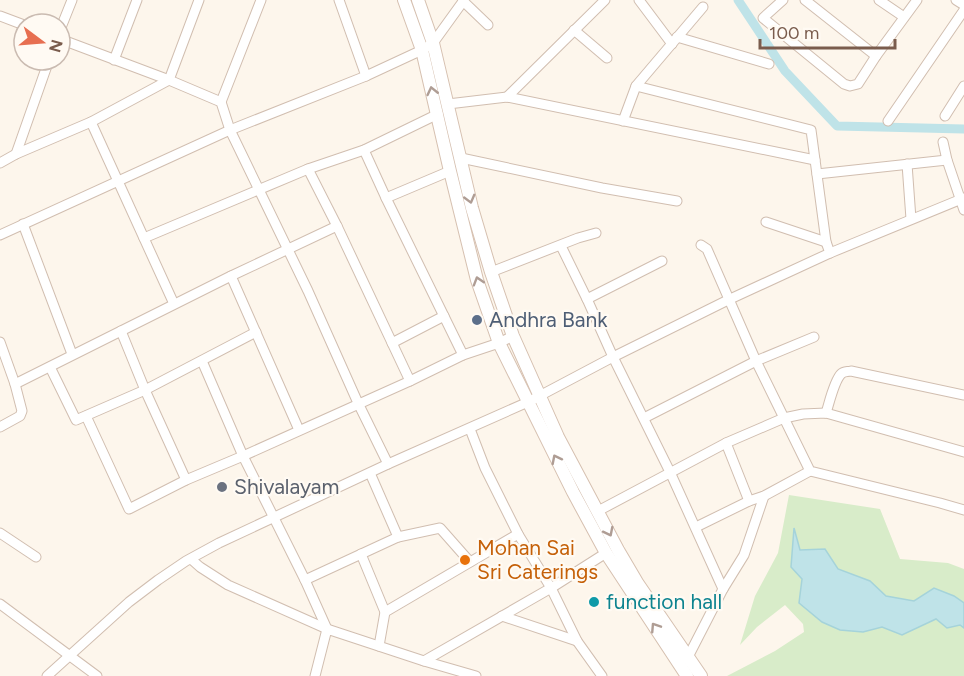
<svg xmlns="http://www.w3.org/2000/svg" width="964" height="676" font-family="Figtree,sans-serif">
<rect width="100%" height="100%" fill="#fdf6ec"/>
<path fill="#d8ecc9" d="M789,495l91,14 20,50 48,4 16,6v107h-237l48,-25 29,-19 -1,-8 -18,-19 -28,22 -17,18 15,-49 23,-43z"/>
<path fill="#bfe3e8" stroke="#a5d3da" stroke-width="1.5" d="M794,528l6,22 25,-1 13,20 32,12 16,15 28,5 20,-13 20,8 10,7v25l-4,-3 -13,3 -11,-9 -34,16 -20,-8 -19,5 -23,-2 -18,-8 -23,-19 3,-24 -11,-12z"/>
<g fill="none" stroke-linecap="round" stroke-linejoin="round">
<path stroke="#bfe3e8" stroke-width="9" d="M738,0l47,71 52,55 127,3"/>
<g stroke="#d1beb0" stroke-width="11">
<g id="minor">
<path d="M339,0l27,76"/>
<path d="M639,0l33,44"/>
<path d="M783,0l-20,18 81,66 6,2 8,-2 18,-28 41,-56"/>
<path d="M805,0l71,56"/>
<path d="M879,0l25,17"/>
<path d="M956,0l8,5"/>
<path d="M463,1l25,24"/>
<path d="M0,16l24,9"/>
<path d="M60,30l12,-30"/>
<path d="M574,30l33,28"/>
<path d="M677,37l92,27"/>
<path d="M60,39l109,41 52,22 9,28 78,161 50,112 30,61"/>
<path d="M114,60l23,-60"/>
<path d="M636,86l175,44 15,112 4,11"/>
<path d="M507,97l98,-97"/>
<path d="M221,102l40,-102"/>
<path d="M448,104l59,-7 308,63"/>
<path d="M945,116l19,-30"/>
<path d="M623,121l13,-35 67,-79"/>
<path d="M888,121l76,-111"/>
<path d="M91,122l83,182"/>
<path d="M943,142l4,18 17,50"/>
<path d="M364,150l22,48"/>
<path d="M16,154l33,-94"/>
<path d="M461,158l141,30 75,13"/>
<path d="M0,163l16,-9 75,-32 78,-42 30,-80"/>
<path d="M907,164l4,55"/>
<path d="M308,169l29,57 73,155"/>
<path d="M450,171l-64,27 77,157"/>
<path d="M817,174l130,-14"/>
<path d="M766,222l60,20"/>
<path d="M23,224l49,130"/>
<path d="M0,235l230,-105 136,-54 56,-26 11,-7 31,-43"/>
<path d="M144,238l164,-69 56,-19 74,-36"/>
<path d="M701,245l6,4 49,112 54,110 130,32 24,7"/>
<path d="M561,246l26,53 26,58 57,115 53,117"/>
<path d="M491,272l87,-34 18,-5"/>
<path d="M231,276l68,154"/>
<path d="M587,299l75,-38"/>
<path d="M121,331l24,59 41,90"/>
<path d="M0,342l15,42 7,27 -2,5 -20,11"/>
<path d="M392,343l52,-27"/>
<path d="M202,361l41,95 62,124 22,49"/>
<path d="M50,367l26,53 69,-30 111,-58"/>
<path d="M15,384l216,-108 106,-50"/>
<path d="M826,413c3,-9 8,-32 15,-39 3,-3 6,-2 10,-3l113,24"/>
<path d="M86,416l43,93 57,-29 57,-24 167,-75 53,-26 36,-12 14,-7"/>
<path d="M644,418l112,-57 58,-24"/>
<path d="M470,429l15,39 33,66 33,54 26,53 25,35"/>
<path d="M726,443l23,58"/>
<path d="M598,511l128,-68 58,-25 19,-4 23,-1 138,39"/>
<path d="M696,527l53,-26 15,-5 46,-25"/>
<path d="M0,533l36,24"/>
<path d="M398,537l42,-9 30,34"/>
<path d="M361,554l24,58 -6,34"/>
<path d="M191,559l9,8 28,18 99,44"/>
<path d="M305,580l93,-43 -28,-64"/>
<path d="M0,604l97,72"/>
<path d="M385,612l133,-78"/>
<path d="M502,616l75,25"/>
<path d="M688,657l35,-68 21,-34 20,-59"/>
<path d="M424,661l127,-73 55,-35"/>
<path d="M47,676l82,-74 29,-22 28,-19 33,-18 169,-79 140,-62 85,-45 115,-57 102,-47 134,-55"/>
<path d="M315,676l12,-47 97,32 52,15"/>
</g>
</g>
<g stroke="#d6c0b0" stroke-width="14">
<g id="secondary">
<path d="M404,0l18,50 28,121 27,109 22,63 74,149 33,61 81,123"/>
<path d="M418,0l15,43 39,165 19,64 22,64 45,101 60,113 20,34 63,92"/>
</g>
</g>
<use href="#minor" stroke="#fff" stroke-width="9"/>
<use href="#secondary" stroke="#fff" stroke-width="12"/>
</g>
<defs><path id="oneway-chevron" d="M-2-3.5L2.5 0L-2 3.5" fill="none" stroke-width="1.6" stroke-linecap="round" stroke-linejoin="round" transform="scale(1.5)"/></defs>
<g stroke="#af9d94">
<use href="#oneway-chevron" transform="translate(432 91) rotate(-103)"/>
<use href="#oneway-chevron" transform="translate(470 199) rotate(75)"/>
<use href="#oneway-chevron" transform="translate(478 281) rotate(-107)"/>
<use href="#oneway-chevron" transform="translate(556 459) rotate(-117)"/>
<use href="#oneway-chevron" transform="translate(609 532) rotate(63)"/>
<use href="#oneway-chevron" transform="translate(655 627) rotate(-123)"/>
</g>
<circle fill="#5c6f8a" stroke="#fffaf3" stroke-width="2" cx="477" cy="320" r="6"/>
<circle fill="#6b7280" stroke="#fffaf3" stroke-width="2" cx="222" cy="487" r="6"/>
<circle fill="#e8710a" stroke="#fffaf3" stroke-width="2" cx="465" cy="560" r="6"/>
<circle fill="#0f9aa8" stroke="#fffaf3" stroke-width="2" cx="594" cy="602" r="6"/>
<g text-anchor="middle" stroke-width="4.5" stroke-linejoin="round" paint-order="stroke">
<g font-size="21" fill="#4e5e75" stroke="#fffaf3" text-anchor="start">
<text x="489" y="327">Andhra Bank</text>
</g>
<g font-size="21" fill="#5b616d" stroke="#fffaf3" text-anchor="start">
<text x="234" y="494">Shivalayam</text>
</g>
<g font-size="21" fill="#c56008" stroke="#fffaf3" text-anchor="start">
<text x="477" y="555">Mohan Sai<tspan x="477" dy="24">Sri Caterings</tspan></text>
</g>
<g font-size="21" fill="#0d838f" stroke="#fffaf3" text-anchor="start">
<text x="606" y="609">function hall</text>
</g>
</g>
<g transform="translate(42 42) rotate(106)"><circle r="28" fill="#fffaf3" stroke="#cabbb1" stroke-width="1.5"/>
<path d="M0-4.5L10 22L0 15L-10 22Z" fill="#e76f51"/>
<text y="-9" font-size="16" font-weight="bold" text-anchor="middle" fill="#7a5c4d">N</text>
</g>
<path d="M760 39v9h135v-9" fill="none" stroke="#7a5c4d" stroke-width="3"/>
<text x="769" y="39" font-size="18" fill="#7a5c4d" stroke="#fffaf3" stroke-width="4.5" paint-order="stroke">100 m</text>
</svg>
